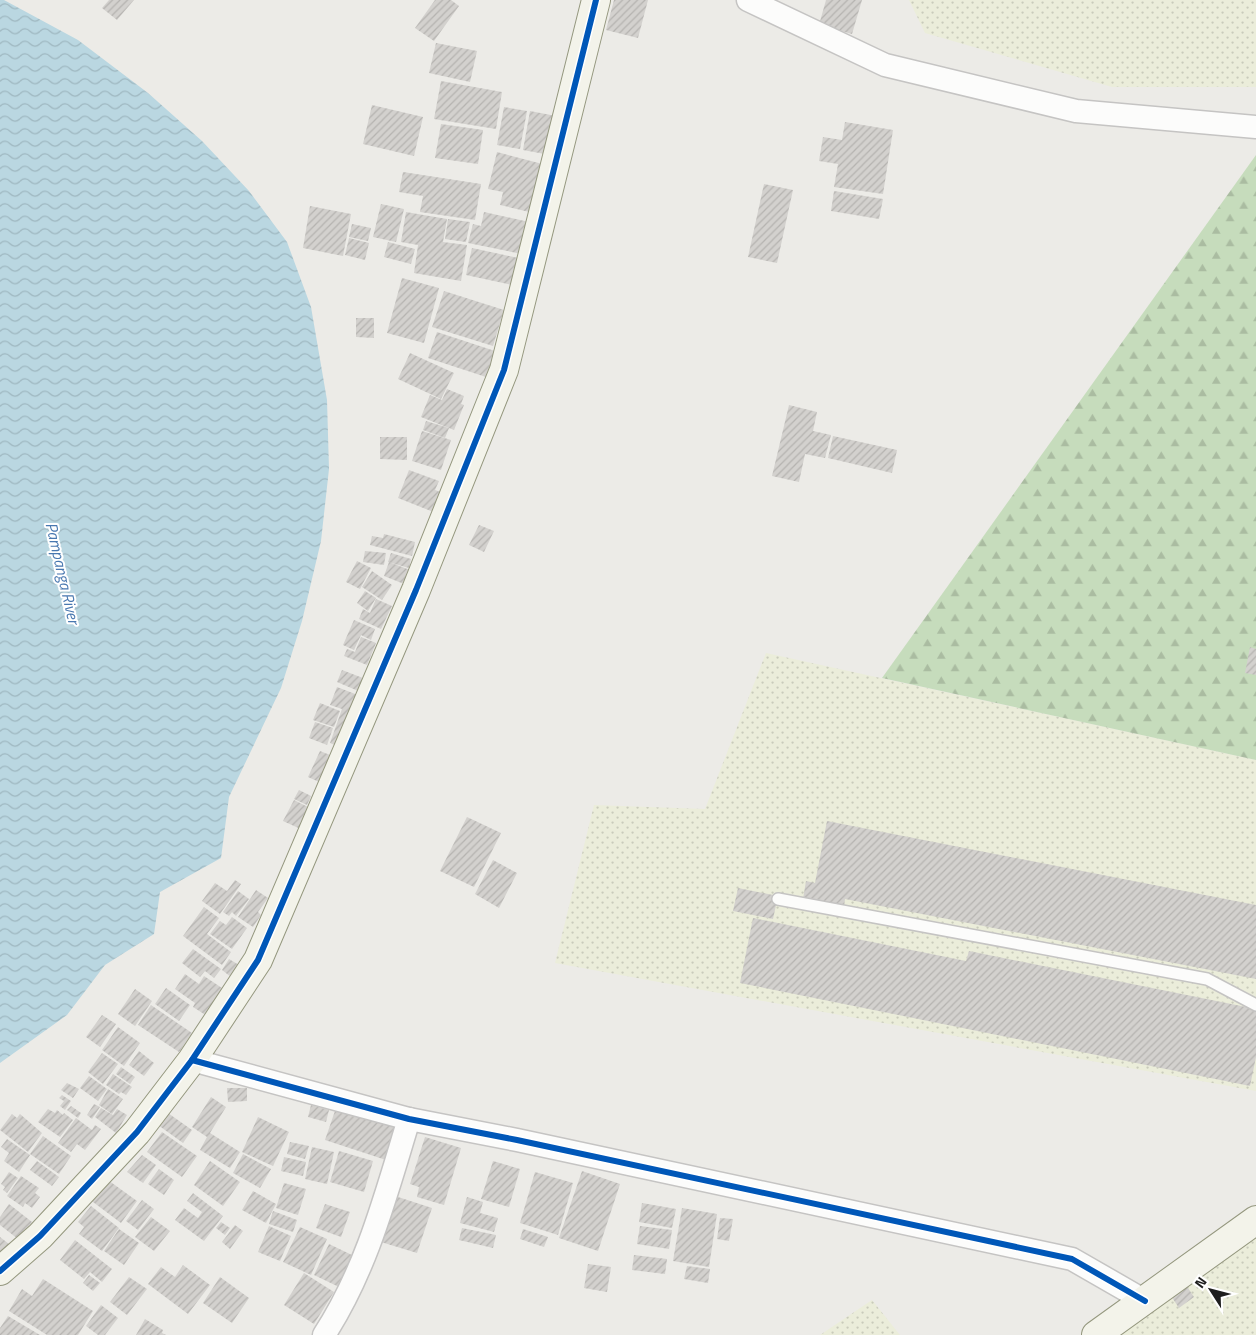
<svg xmlns="http://www.w3.org/2000/svg" width="1256" height="1335" font-family="'Titillium Web',sans-serif">
<defs>
<pattern id="farmland-dots" width="8" height="8" patternUnits="userSpaceOnUse" patternTransform="scale(1.25)"><rect width="8" height="8" fill="#ebedda"/><path d="M2 2h.1M6 6h.1" fill="none" stroke="#c9cbbb" stroke-width="1.8" stroke-linecap="round"/></pattern>
<pattern id="forest-firs" width="22" height="20" patternUnits="userSpaceOnUse" patternTransform="scale(1.25)"><rect width="22" height="20" fill="#c6dcbc"/><path d="M5 1l3.5 6h-7zM16 11l3.5 6h-7z" fill="#aabca1"/></pattern>
<pattern id="water-waves" width="16" height="10" patternUnits="userSpaceOnUse" patternTransform="scale(1.25)"><rect width="16" height="10" fill="#bad7e1"/><path d="M0 5q4-4 8 0t8 0" fill="none" stroke="#9fb8c1"/></pattern>
<pattern id="building-hatch" width="6" height="6" patternUnits="userSpaceOnUse" patternTransform="scale(1.25)"><rect width="6" height="6" fill="#d3d1ce"/><path d="M-1 1l2-2M0 6l6-6M5 7l2-2" fill="none" stroke="#b5b3b0"/></pattern>
</defs>
<rect width="100%" height="100%" fill="#ecebe7"/>
<g fill="url(#farmland-dots)">
<path d="M909,0h347v87h-144l-187,-54z"/>
<path d="M766,653l490,107v331l-701,-128 39,-158 111,4z"/>
<path d="M1256,1226v109h-149z"/>
<path d="M872,1300l28,35h-80z"/>
</g>
<path fill="url(#forest-firs)" d="M1256,155v605l-374,-82z"/>
<path fill="url(#water-waves)" d="M0,0h4l74,40 70,53 54,48 47,50 38,51 24,65 16,93 2,69 -8,72 -19,80 -21,67 -52,109 -8,61 -61,34 -6,42 -49,31 -38,50 -67,48z"/>
<g fill="url(#building-hatch)">
<path d="M109,0h25l-17,20 -15,-12z"/>
<path d="M435,0h16l8,6 -25,35 -19,-13z"/>
<path d="M614,0h34l-10,38 -32,-8z"/>
<path d="M826,0h36l-10,34 -33,-9z"/>
<path d="M436,43l41,8 -7,31 -41,-9z"/>
<path d="M441,81l61,11 -6,37 -62,-10z"/>
<path d="M372,105l51,12 -9,39 -51,-12z"/>
<path d="M504,107l23,4 -7,38 -23,-4z"/>
<path d="M530,111l26,5 -6,39 -27,-5z"/>
<path d="M845,122l48,8 -10,64 -49,-7 4,-23 -19,-3 4,-24 19,3z"/>
<path d="M441,124l42,6 -5,34 -43,-6z"/>
<path d="M497,152l53,14 -12,48 -38,-9 3,-13 -15,-3z"/>
<path d="M403,172l78,12 -6,36 -55,-8 3,-16 -24,-4z"/>
<path d="M764,184l29,6 -16,73 -29,-6z"/>
<path d="M834,191l49,8 -4,20 -48,-8z"/>
<path d="M381,204l23,5 -8,33 -23,-5z"/>
<path d="M310,206l41,8 -8,42 -40,-8z"/>
<path d="M406,212l41,7 -4,23 24,3 -6,36 -47,-8 4,-28 -17,-3z"/>
<path d="M484,212l45,10 -7,32 -54,-11 5,-19 8,2z"/>
<path d="M448,219l22,3 -4,20 -21,-3z"/>
<path d="M352,224l19,4 -3,13 -19,-4z"/>
<path d="M349,238l20,5 -4,17 -20,-5z"/>
<path d="M388,242l27,7 -4,15 -27,-7z"/>
<path d="M472,248l51,11 -6,27 -51,-11z"/>
<path d="M402,278l37,10 -15,55 -37,-10z"/>
<path d="M444,291l60,19 -11,36 -61,-19z"/>
<path d="M356,318h18v20l-18,-1z"/>
<path d="M437,332l58,19 -9,26 -58,-19z"/>
<path d="M410,353l44,20 -13,26 -43,-20z"/>
<path d="M447,389l17,7 -3,8 3,1 -10,25 -33,-13 9,-22 12,5z"/>
<path d="M789,405l28,7 -4,19 18,4 -6,23 -20,-4 -6,28 -27,-6z"/>
<path d="M426,421l23,7 -4,10 -22,-8z"/>
<path d="M422,431l29,9 -10,30 -29,-9z"/>
<path d="M833,436l64,14 -5,23 -64,-15z"/>
<path d="M380,437h27v23l-27,-1z"/>
<path d="M409,470l30,11 -4,9 13,5 -7,20 -43,-17z"/>
<path d="M479,525l15,6 -10,21 -15,-7z"/>
<path d="M384,534l31,8 -3,14 -42,-11 2,-9 11,2z"/>
<path d="M365,551l21,2 -2,12 -21,-3z"/>
<path d="M391,553l20,6 -2,9 -21,-6z"/>
<path d="M357,561l14,7 -11,21 -14,-7z"/>
<path d="M389,562l21,8 -6,14 -20,-8z"/>
<path d="M372,571l20,14 -10,15 -20,-13z"/>
<path d="M365,591l11,7 -8,13 -11,-8z"/>
<path d="M376,599l16,7 -11,23 -22,-10 4,-10 7,4z"/>
<path d="M354,620l21,9 -4,11 -10,-5 -7,15 -11,-5z"/>
<path d="M361,637l15,6 -9,22 -23,-9 3,-7 8,3z"/>
<path d="M1250,647l6,2v26l-11,-2z"/>
<path d="M342,670l26,10 -5,13 -26,-11z"/>
<path d="M337,687l26,10 -21,51 -12,-5 12,-34 -12,-4z"/>
<path d="M320,703l20,8 -6,16 -21,-7z"/>
<path d="M315,722l18,6 -6,17 -18,-7z"/>
<path d="M320,751l20,8 -12,27 -20,-9z"/>
<path d="M299,790l12,6 -4,9 -13,-6z"/>
<path d="M294,800l22,11 -11,20 -22,-10z"/>
<path d="M467,817l34,16 -27,54 -34,-16z"/>
<path d="M827,821l429,84v74l-411,-80 -1,8 -41,-8 3,-18 9,2z"/>
<path d="M493,860l24,13 -18,35 -24,-14z"/>
<path d="M235,880l6,4 -21,30 -18,-13 13,-18 12,8z"/>
<path d="M738,888l40,8 -5,23 -40,-8z"/>
<path d="M256,890l12,8 -10,14 3,3 -8,12 -15,-10z"/>
<path d="M238,891l11,8 -13,17 -4,-4 -3,4 -6,-4z"/>
<path d="M204,907l15,11 -12,16 24,18 -9,13 -39,-29z"/>
<path d="M232,917l15,11 -15,21 -22,-15 10,-13 6,4z"/>
<path d="M753,918l213,43 3,-10 287,58v48l-6,29 -510,-103z"/>
<path d="M193,949l28,20 -7,9 -9,-7 -5,6 -18,-14z"/>
<path d="M229,959l10,6 -8,12 -9,-7z"/>
<path d="M185,974l14,10 5,-8 21,14 -18,26 -14,-9 2,-4 -20,-14z"/>
<path d="M166,988l24,17 -11,16 -24,-17z"/>
<path d="M135,989l17,12 -17,25 -17,-12z"/>
<path d="M151,1005l41,28 -13,19 -41,-27z"/>
<path d="M102,1015l14,9 -16,23 -14,-10z"/>
<path d="M118,1027l22,16 -16,23 -22,-16z"/>
<path d="M139,1051l15,12 -10,13 -15,-11z"/>
<path d="M102,1053l16,11 -15,20 -15,-12z"/>
<path d="M121,1067l14,10 -5,7 -14,-10z"/>
<path d="M113,1074l19,13 -6,8 -5,-3 -2,2 -13,-9z"/>
<path d="M89,1076l18,13 -9,12 -18,-13z"/>
<path d="M67,1083l12,6 -6,9 -12,-8z"/>
<path d="M227,1088h20v13l-19,1z"/>
<path d="M108,1089l15,10 -11,15 -13,-9z"/>
<path d="M62,1095l9,6 -6,9 -5,-4 4,-5 -5,-3z"/>
<path d="M211,1097l15,10 -16,26 30,19 -10,16 -30,-18 7,-13 -15,-10z"/>
<path d="M94,1104l6,3 -8,12 -5,-4z"/>
<path d="M311,1105l18,5 -3,12 -18,-5z"/>
<path d="M337,1105l61,21 -12,34 -61,-20z"/>
<path d="M71,1106l10,7 -3,5 -11,-8z"/>
<path d="M101,1108l12,7 4,-6 10,6 -11,18 -21,-16z"/>
<path d="M48,1109l7,4 2,-3 6,5 1,-2 9,7 -13,17 -22,-15z"/>
<path d="M168,1113l24,17 -9,13 -25,-18z"/>
<path d="M12,1114l5,4 3,-4 22,19 -14,19 -28,-22z"/>
<path d="M258,1117l31,15 -16,34 -31,-14z"/>
<path d="M76,1118l16,12 3,-5 6,4 -16,21 -8,-6 -6,8 -13,-9z"/>
<path d="M162,1132l35,24 -15,21 -35,-25z"/>
<path d="M43,1136l28,20 -12,18 -29,-20z"/>
<path d="M425,1137l36,11 -17,57 -27,-8 2,-10 -9,-3z"/>
<path d="M7,1139l23,16 -11,17 -15,-11 5,-8 -8,-6z"/>
<path d="M290,1142l19,4 -4,13 -18,-5z"/>
<path d="M312,1147l22,5 -7,32 -22,-5z"/>
<path d="M339,1151l34,10 -9,31 -34,-10z"/>
<path d="M243,1154l28,15 -11,19 -27,-15z"/>
<path d="M142,1155l14,10 -13,18 -16,-11z"/>
<path d="M284,1157l22,5 -3,14 -22,-5z"/>
<path d="M37,1161l22,16 -7,9 -22,-16z"/>
<path d="M210,1161l30,21 -17,24 -29,-21z"/>
<path d="M493,1161l27,8 -11,38 -28,-8z"/>
<path d="M159,1169l15,11 -10,15 -16,-11z"/>
<path d="M582,1171l38,13 -22,67 -39,-13z"/>
<path d="M9,1172l9,6 -11,15 -4,-3 2,-3 -4,-3z"/>
<path d="M535,1172l38,11 -15,52 -38,-12z"/>
<path d="M101,1175l36,26 -16,22 -36,-27z"/>
<path d="M21,1176l18,12 -4,5 5,4 -8,11 -7,-5 -2,4 -16,-11z"/>
<path d="M284,1183l22,6 -8,26 -22,-7z"/>
<path d="M253,1191l23,13 -10,19 -24,-13z"/>
<path d="M193,1193l30,23 -19,25 -29,-21 9,-12 14,10 4,-6 -15,-11z"/>
<path d="M395,1196l37,12 -15,45 -36,-11z"/>
<path d="M467,1197l16,5 -3,11 18,5 -4,14 -34,-9z"/>
<path d="M142,1200l12,9 -16,21 -12,-9z"/>
<path d="M642,1203l34,6 -4,19 -33,-6z"/>
<path d="M9,1204l23,18 -14,17 -18,-14v-8z"/>
<path d="M325,1204l25,8 -9,25 -25,-9z"/>
<path d="M91,1206l28,22 -17,23 -23,-17 5,-7 -6,-5z"/>
<path d="M682,1208l35,6 -8,53 -36,-6z"/>
<path d="M273,1211l24,9 -4,12 -24,-8z"/>
<path d="M151,1217l19,14 -16,20 -19,-14z"/>
<path d="M720,1218l13,1 -4,22 -12,-2z"/>
<path d="M221,1222l9,6 -5,7 -9,-7z"/>
<path d="M235,1225l8,6 -13,18 -8,-7z"/>
<path d="M269,1226l22,10 -11,25 -22,-9z"/>
<path d="M640,1226l32,4 -3,19 -32,-5z"/>
<path d="M300,1227l27,12 -16,36 -28,-13z"/>
<path d="M462,1228l34,7 -3,13 -34,-8z"/>
<path d="M119,1229l20,14 -15,22 -20,-14z"/>
<path d="M523,1229l25,8 -4,10 -24,-8z"/>
<path d="M0,1237l9,7 -7,8 -2,-1z"/>
<path d="M75,1240l37,29 -10,13 -12,-10 -6,7 -24,-19z"/>
<path d="M329,1244l25,12 -15,31 -25,-12z"/>
<path d="M634,1255l33,4 -2,15 -33,-4z"/>
<path d="M588,1264l23,3 -4,25 -23,-4z"/>
<path d="M183,1265l27,20 -22,29 -40,-30 13,-17 14,10z"/>
<path d="M687,1266l23,3 -2,14 -24,-4z"/>
<path d="M304,1273l30,19 -20,32 -30,-19z"/>
<path d="M89,1275l11,8 -7,8 -10,-8z"/>
<path d="M129,1277l18,12 -20,26 -17,-13z"/>
<path d="M220,1277l29,21 -17,25 -29,-20z"/>
<path d="M43,1279l50,32 -15,24h-31l-38,-24 13,-22 10,7z"/>
<path d="M1186,1285l8,12 -15,11 -8,-12z"/>
<path d="M101,1305l17,13 -13,17h-7l-12,-9z"/>
<path d="M8,1316l32,19h-40v-7z"/>
<path d="M145,1319l18,11 -1,3 4,2h-30z"/>
</g>
<g fill="none" stroke-linecap="round" stroke-linejoin="round">
<g stroke="#c5c4c3" stroke-width="14">
<path id="lane" d="M778,899l429,80 49,26"/>
</g>
<g stroke="#c5c4c3" stroke-width="25">
<g id="street">
<path d="M748,0l137,65 191,46 180,16"/>
<path d="M192,1060l217,59 108,21 555,119 73,42"/>
<path d="M324,1335c43,-66 62,-141 85,-216"/>
</g>
</g>
<g stroke="#94977e" stroke-width="30">
<g id="secondary">
<path d="M0,1271l40,-35 97,-104 55,-72 66,-100 158,-370 88,-220 92,-370"/>
<path d="M1096,1335l160,-115"/>
</g>
</g>
<use href="#lane" stroke="#fcfcfb" stroke-width="11"/>
<use href="#street" stroke="#fcfcfb" stroke-width="22"/>
<use href="#secondary" stroke="#f3f3ea" stroke-width="28"/>
<g stroke="#fff" stroke-width="9">
<g id="cycleway">
<path d="M192,1060l217,59 108,21 555,119 73,42"/>
<path d="M0,1271l40,-35 97,-104 55,-72 66,-100 158,-370 88,-220 92,-370"/>
</g>
</g>
<use href="#cycleway" stroke="#0057b8" stroke-width="6"/>
</g>
<g text-anchor="middle" stroke-width="4" stroke-linejoin="round" paint-order="stroke">
<g font-size="16" font-style="italic" fill="#4978b0" stroke="#fff">
<text transform="translate(63 573) rotate(77)" y="6">Pampanga River</text>
</g>
</g>
<g transform="translate(1211 1290) rotate(306)" stroke="#ffffff" stroke-width="4" paint-order="stroke">
<path d="M0-4L9 19L0 12L-9 19Z" fill="#1e1e1e"/>
<text y="-8" font-size="14" font-weight="bold" text-anchor="middle" fill="#1e1e1e">N</text>
</g>
</svg>
